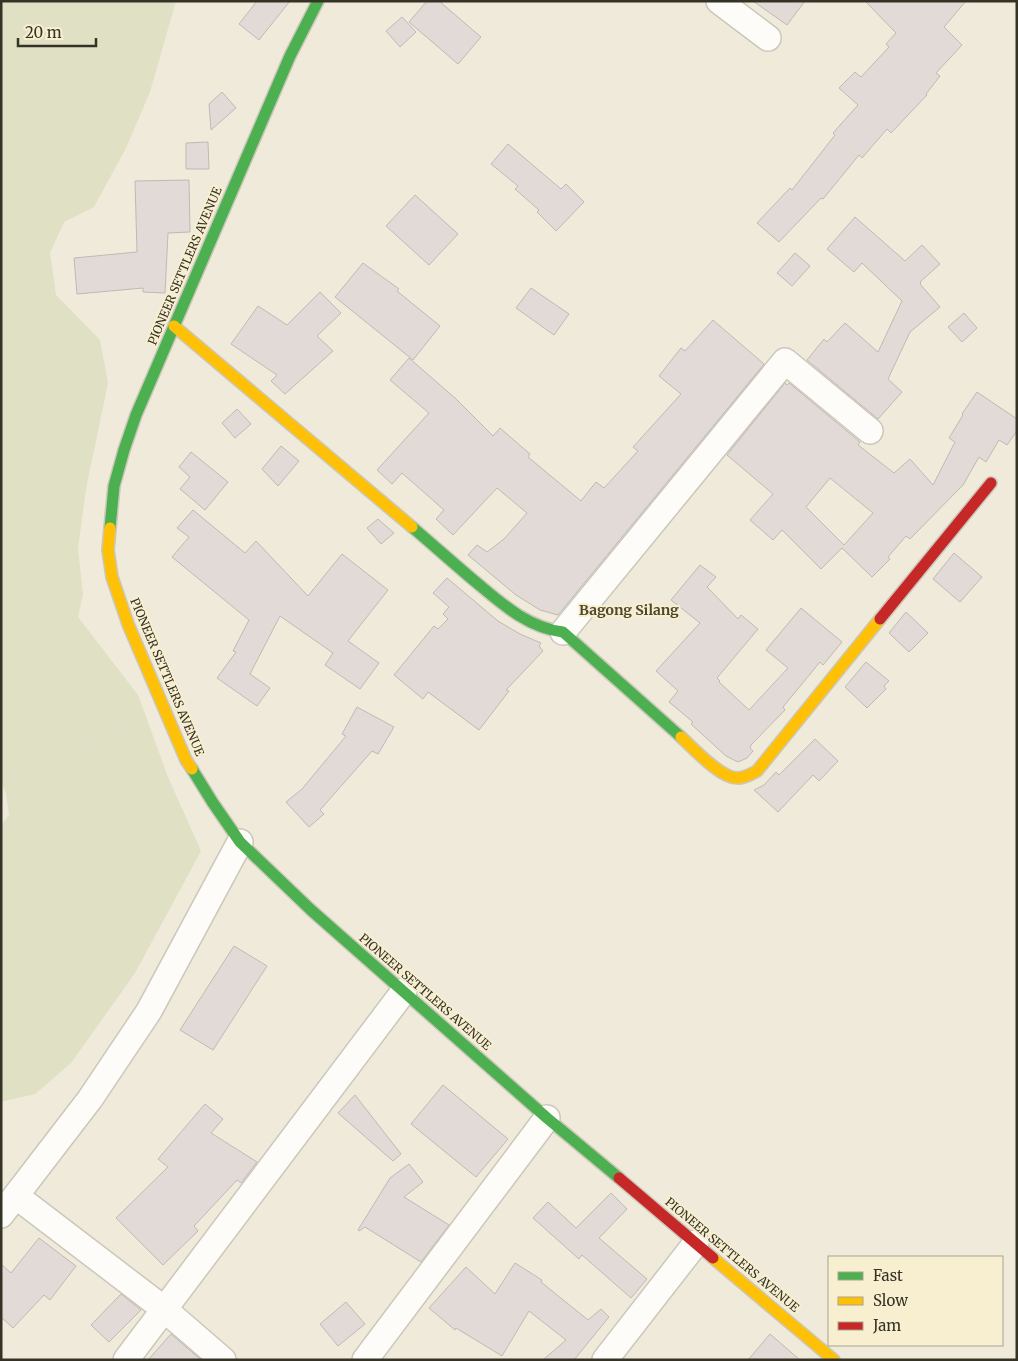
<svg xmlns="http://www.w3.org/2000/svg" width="1018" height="1361" font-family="Merriweather,serif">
<rect width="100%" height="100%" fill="#efeada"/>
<path fill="#e0e0c5" d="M1,1h175l-26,91 -24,56 -32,59 -30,15 -14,31 6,42 44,45 8,43 -22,106 -8,60 5,45 -5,23 60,78 30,82 33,74 -66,122 -64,90 -36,31 -34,8v-277l8,-10 -3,-22 -5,-10z"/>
<g fill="#e2dad6" stroke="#c1b8b5" fill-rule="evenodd">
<path d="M257,1h33l-31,39 -20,-16z"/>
<path d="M427,1h12l42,36 -23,27 -49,-42z"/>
<path d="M753,1h52l-18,24z"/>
<path d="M865,1h101l-22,26 18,18 -26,28 4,3 -14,18 1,1 -36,38 -4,-4 -25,29 -3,-3 -36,44 -2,-1 -42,44 -22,-19 33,-35 2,2 43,-55 -2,-2 25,-28 -19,-17 16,-16 6,5 28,-30 -3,-3 10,-11z"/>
<path d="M402,17l14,15 -16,15 -14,-16z"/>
<path d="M222,92l14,16 -25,22 -2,-26z"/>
<path d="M208,142l1,27h-23v-26z"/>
<path d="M508,144l53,45 5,-5 18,18 -28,29 -19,-19 2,-2 -24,-21 3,-3 -27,-22z"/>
<path d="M189,180l1,52 -22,1 -3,60 -22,-1v-4l-66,6 -3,-36 63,-6 -2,-71z"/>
<path d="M415,195l43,39 -29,31 -43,-39z"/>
<path d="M855,217l50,44 17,-16 18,19 -20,18 1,1 -1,1 20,23 -30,25 -22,47 14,13 -24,27 -71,-59 17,-21 3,3 18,-19 33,29 24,-51 -40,-38 -8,9 -27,-23z"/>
<path d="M795,253l15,13 -18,20 -15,-13z"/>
<path d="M363,263l36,26 -2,2 43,35 -27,34 -78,-63z"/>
<path d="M531,288l38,26 -15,21 -38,-27z"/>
<path d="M320,292l21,21 -24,23 16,15 -48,43 -14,-13 6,-6 -46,-31 27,-38 29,19z"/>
<path d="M964,313l13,15 -15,14 -14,-15z"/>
<path d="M713,320l51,44 -206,251 -18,-5 -24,-15 -48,-40 9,-10 10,7 17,-13 23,-26 -30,-25 -44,47 -17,-16 8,-9 -42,-37 -10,11 -15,-14 52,-57 -39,-33 19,-22 46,40 38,38 7,-8 30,26 -2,3 53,44 15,-19 8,6 34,-37 -5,-4 48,-53 -22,-18 22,-28 4,3z"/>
<path d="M785,383l2,2 2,-2 71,59 -2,3 36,28 16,-14 23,26 22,-43 -6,-4 14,-23 -1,-1 15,-22 40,27v12l-10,14 -8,-5 -13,22 -7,-5 -16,28 -53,54 -4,-3 -18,21 2,2 -18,18 -30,-29 -21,21 -39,-39 -9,10 -23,-20 23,-26 -46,-39zM830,478l43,35 -29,32 -38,-38z"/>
<path d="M237,409l14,15 -16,14 -13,-15z"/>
<path d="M281,446l18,15 -21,25 -16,-17z"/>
<path d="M191,452l37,30 -23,28 -25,-21 10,-12 -11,-10z"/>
<path d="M193,510l52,43 11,-12 52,55 34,-42 46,36 -40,51 31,22 -19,26 -35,-24 8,-12 -53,-37 -30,58 20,14 -13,18 -40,-28 19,-26 -3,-1 16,-31 -77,-63 17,-20 -12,-9z"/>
<path d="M378,519l16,14 -13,11 -14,-16z"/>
<path d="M954,553l28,24 -22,25 -27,-23z"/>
<path d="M700,565l16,12 -9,10 31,32 3,-4 17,14 -41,49 3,3 -1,1 30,28 39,-42 -22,-18 35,-42 41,34 -19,23 -3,-3 -37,45 2,3 -34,35 -1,3 3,3 -6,7 -9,4 -12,-6 -35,-32 2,-2 -24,-20 9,-11 -22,-20 44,-48 -29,-23z"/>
<path d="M447,578l51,43 22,13 21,9 -2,3 4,5 -37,39 3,1 -30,39 -51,-38 -5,7 -29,-24 40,-49 4,3 10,-10 -5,-5 6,-7 -16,-14z"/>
<path d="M906,612l22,21 -19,19 -20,-19z"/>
<path d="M866,662l23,19 -5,5 2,3 -19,19 -22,-21z"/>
<path d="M357,707l37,20 -16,27 -6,-3 -52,59 4,4 -15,13 -23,-25 16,-13 44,-53 -4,-2z"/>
<path d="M815,739l23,22 -19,20 -6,-6 -35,37 -24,-22 10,-5 12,-13 3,3z"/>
<path d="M234,946l33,20 -54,84 -33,-20z"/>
<path d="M443,1085l65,54 -32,38 -65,-53z"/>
<path d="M355,1095l46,59 -8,7 -55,-48z"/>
<path d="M205,1104l18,15 -12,14 46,29 -16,21 -4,-3 -43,46 4,5 -35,34 -47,-47 52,-51 -10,-8z"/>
<path d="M409,1164l14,18 -19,15 45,28 -28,37 -56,-35 -6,4 -1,-1 32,-52z"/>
<path d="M611,1193l16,16 -28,29 48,41 -16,19 -49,-43 -3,4 -46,-41 15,-16 28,26z"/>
<path d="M39,1238l37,28 -26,34 -6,-5 -31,33 -12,-11v-53l10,9z"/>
<path d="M515,1263l27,17 -1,2 47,38 13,-11 8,8 -35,43h-31l23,-20 -37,-29 -27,45 -46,-28 -1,2 -26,-22 37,-41 29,27z"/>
<path d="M121,1294l20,16 -32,32 -18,-17z"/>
<path d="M346,1302l19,22 -27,22 -18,-22z"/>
<path d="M171,1334l30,26h-53z"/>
<path d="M770,1334l30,26h-52z"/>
</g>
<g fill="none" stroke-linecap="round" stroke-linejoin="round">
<g stroke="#cbc7ba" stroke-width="28">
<g id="street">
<path d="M719,1l49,37"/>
<path d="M563,632l222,-271 85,70"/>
<path d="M16,1196l148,113 59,51"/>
<path d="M1,1215l89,-116 59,-88 91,-169"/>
<path d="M126,1360l278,-369"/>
<path d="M365,1360l182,-242"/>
<path d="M605,1360l91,-117"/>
</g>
</g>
<g stroke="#cbc7ba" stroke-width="14">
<g id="fast">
<path d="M412,527c20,17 39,34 59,51 28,23 54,49 92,54l118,105"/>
<path d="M110,528l4,-42 10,-36 12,-35 154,-359 28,-55"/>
<path d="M192,769l21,34 27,39 71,68 236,208 72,60"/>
</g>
</g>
<g stroke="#cbc7ba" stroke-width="14">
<g id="slow">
<path d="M174,326l238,201"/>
<path d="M110,528l-2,22 4,27 16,47 58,136 6,9"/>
<path d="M681,737c12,11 40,42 57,41 7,0 13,-4 19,-7l123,-152"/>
<path d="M713,1258l121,102"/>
</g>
</g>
<g stroke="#cbc7ba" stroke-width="14">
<g id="jam">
<path d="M880,619l111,-136"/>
<path d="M619,1178l94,80"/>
</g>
</g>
<path stroke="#dbdad6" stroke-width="3" stroke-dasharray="1 4" stroke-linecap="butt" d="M1,780l89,-35 51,-25"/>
<use href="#street" stroke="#fdfcf9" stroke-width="25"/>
<use href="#fast" stroke="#4caf50" stroke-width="11"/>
<use href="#slow" stroke="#ffc107" stroke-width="11"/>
<use href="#jam" stroke="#c62828" stroke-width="11"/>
</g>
<g text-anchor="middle" stroke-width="4" stroke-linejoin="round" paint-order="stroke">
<g font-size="12" fill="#353226" stroke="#f8efd1">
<text transform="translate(185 266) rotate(-67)" y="4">PIONEER SETTLERS AVENUE</text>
<text transform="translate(167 677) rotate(67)" y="4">PIONEER SETTLERS AVENUE</text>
<text transform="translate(425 992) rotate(41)" y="4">PIONEER SETTLERS AVENUE</text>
<text transform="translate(732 1255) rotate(40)" y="4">PIONEER SETTLERS AVENUE</text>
</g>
<g font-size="14" font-weight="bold" fill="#4e472d" stroke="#f8efd1">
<text x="629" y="615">Bagong Silang</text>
</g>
</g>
<rect width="1018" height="1361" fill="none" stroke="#353226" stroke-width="5"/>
<rect x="828" y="1256" width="175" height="90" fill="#f8efd1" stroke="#aaa38d"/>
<rect x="838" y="1272" width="25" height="8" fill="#4caf50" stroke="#aaa38d"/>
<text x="873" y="1281" font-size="15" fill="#353226">Fast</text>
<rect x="838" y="1297" width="25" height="8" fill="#ffc107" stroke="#aaa38d"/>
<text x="873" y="1306" font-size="15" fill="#353226">Slow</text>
<rect x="838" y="1322" width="25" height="8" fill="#c62828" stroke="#aaa38d"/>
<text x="873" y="1331" font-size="15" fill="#353226">Jam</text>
<path d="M18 38v8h78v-8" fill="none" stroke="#353226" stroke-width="2.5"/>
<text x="25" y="38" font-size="15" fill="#353226" stroke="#f8efd1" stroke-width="4" paint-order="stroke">20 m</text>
</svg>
